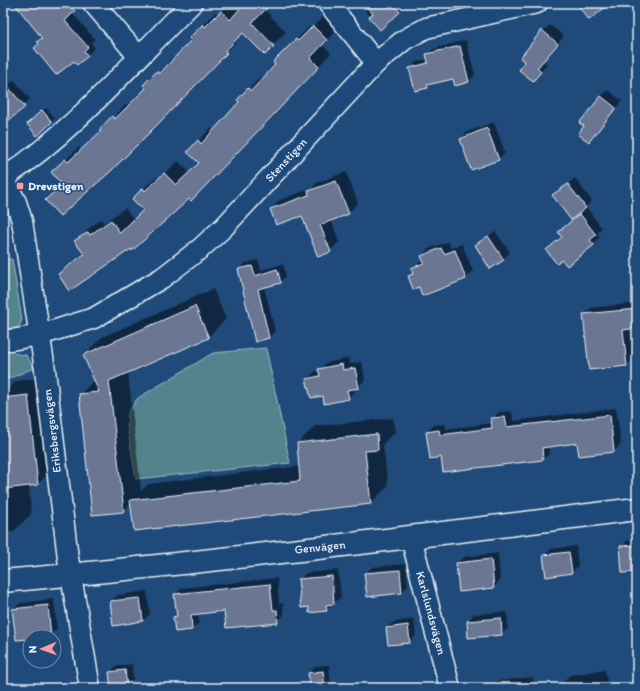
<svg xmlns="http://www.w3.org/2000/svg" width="640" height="691" font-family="Itim,sans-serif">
<rect width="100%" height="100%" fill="#1f4a7a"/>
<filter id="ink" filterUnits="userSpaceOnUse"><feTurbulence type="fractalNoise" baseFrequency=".025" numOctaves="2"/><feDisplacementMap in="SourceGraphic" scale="8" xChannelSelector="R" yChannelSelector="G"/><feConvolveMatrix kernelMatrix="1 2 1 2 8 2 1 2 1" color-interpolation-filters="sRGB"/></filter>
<g filter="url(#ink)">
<g fill="#54838d" stroke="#9ebac2">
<path d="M3,259h9l10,61 -4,9h-15z"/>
<path d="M266,348l24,115 -154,16 -9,-54 1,-13 10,-14 75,-45z"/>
<path d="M3,352l23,3 8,13 -31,13z"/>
</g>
<g fill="#0007">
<path d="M15,3h60l3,3 -6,7 23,26 -4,4 4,5 -8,7 -13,5 -39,-12 8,-10z"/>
<path d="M230,3h41l-6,7 21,22 -21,21 -21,-22 -6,7 1,1 -129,131 -63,30 16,-16 -10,-12 26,-25 2,3 21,-19 24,-27 3,3 19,-19 -3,-3 26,-26 1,2 20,-21 11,-15 13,-13 2,3z"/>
<path d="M359,3h49l-28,26z"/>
<path d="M327,14l13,13 -18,18 9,8 -127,134 -73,61 -72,26 25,-22 -8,-11 13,-13 12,-9 3,4 21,-15 9,12 10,-10 -11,-11 24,-23 2,3 19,-18 12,12 10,-10 -2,-22 13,-13 3,3 26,-29 -2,-2 24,-24 2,2 13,-13 -3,-3 35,-35 2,2z"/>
<path d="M550,25l14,11 -21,25 4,3 -8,10 -13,-12 17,-31z"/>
<path d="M466,40l9,35 -6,6 -13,3 -2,-7 -22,6 -4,4 -18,-19 6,-6 12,-3 -1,-4 6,-6z"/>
<path d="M14,80l16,19 -27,24v-34z"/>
<path d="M608,90l14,11 -34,40 -3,-15 16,-30z"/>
<path d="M46,108l9,10 -18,16 -6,-13z"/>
<path d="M494,122l11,31 -7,6 -37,-20 6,-7z"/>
<path d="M346,172l12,31 -10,10 -17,6 8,23 -9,9 -27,-36 -32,-6 9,-9 32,-12 6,-6z"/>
<path d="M575,178l17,23 -6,6 16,21 -5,5 3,4 -7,7 -31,14 -14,-8 15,-14 -4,-4 14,-12 -19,-25z"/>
<path d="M495,231l15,21 -7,7 -27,-14z"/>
<path d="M448,242l3,6 11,-4 11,27 -7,7 -43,17 -4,-9 -10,-10 5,-4 -2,-4 11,-8 -1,-4 6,-7z"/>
<path d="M258,260l3,10 22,-6 3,12 -6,6 -16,4 11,45 -6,6 -30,-68 6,-6z"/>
<path d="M213,289l13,30 -18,18 -80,35 13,119 7,-7 152,-18 -2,-23 17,-17 78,-8 2,14 -12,12 5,42 -17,17h-240l-8,8 -43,-116 15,-16 -11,-24 18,-18z"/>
<path d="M637,303v24l-7,1 3,31 -6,6 -43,-51 7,-6z"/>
<path d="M348,358l2,6 12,-2 3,18 -7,7 -4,1 1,3 -7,7 -25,-4 -15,-15 6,-7 6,-1v-2l6,-6z"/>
<path d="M46,377l10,89 -18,18 -9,1 2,29 -18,18 -10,1v-142l4,-1 9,-9z"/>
<path d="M637,394v22l-3,1 -2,-17z"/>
<path d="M616,408l5,36 -7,7 -35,4 -1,-13 -29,4 1,7 -7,6 -99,12 -2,-15 -15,-24 7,-7 12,-1v5l47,-6 -1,-4 7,-7 13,-1 1,10z"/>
<path d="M637,539v32l-16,-24 7,-7z"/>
<path d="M576,546l2,20 -6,6 -28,-16 7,-7z"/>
<path d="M498,553l2,27 -6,7 -37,-24 7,-6z"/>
<path d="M406,564l2,22 -6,6 -37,-18 7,-7z"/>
<path d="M338,570l3,27 -15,13 -16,-4 -11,-26 7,-7z"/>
<path d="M277,578l2,26 4,-1 1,12 -6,7 -53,-12 -27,4 1,9 -7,6 -18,-12 4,-3 -3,-20 7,-6z"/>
<path d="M147,591l3,23 -7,7 -32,-20 7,-6z"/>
<path d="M54,599l3,30 -7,6 -20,3 -16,-29 6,-6z"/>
<path d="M507,612l1,16 -6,6 -34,-13 6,-7z"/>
<path d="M414,619l2,16 -6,7 -23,-14 7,-6z"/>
<path d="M132,664l1,15 -6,7 -17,-13 6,-7z"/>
<path d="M329,665l2,23h-20l-2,-15 7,-7z"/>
<path d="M605,670l3,18h-44l-1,-6 7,-7z"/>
<path d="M533,677l1,11h-44l7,-7z"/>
</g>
<g fill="#6b7692" stroke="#e8f1f8">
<path d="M14,3h54l7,8 -10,10 23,26 -4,4 4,5 -11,9 -3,-4 -18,14 -22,-27 5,-4 -2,-2 5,-4z"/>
<path d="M245,3h27l-20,20 22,23 -9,9 -22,-22 -18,18 2,2 -73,75 -43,43 -51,45 -15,-16 17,-15 -11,-13 14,-13 3,3 33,-31 -2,-1 13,-14 3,3 31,-31 -3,-3 14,-14 2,3 32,-34 -2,-2 14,-14 2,3 16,-16 9,9z"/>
<path d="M363,3h29l8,9 -20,18 -11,-13 4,-3z"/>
<path d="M576,3h35l-22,17z"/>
<path d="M313,26l14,14 -17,18 9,9 -128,134 -2,-2 -57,52 -1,-2 -62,42 -11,-17 26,-20 -10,-13 14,-9 2,3 21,-15 9,13 23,-23 -11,-11 11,-11 2,3 19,-18 12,12 23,-22 -12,-11 11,-12 3,4 38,-42 -2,-2 11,-12 3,3 24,-26 -2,-3 23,-23 2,2z"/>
<path d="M542,30l16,14 -21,24 4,4 -8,9 -14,-11 6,-8 -5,-4z"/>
<path d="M460,46l9,36 -14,4 -2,-7 -26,6 1,3 -13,3 -6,-23 19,-5 -2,-9z"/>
<path d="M3,81l22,26 -22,18z"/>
<path d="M601,96l15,12 -27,34 -11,-8 6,-8 -5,-3z"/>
<path d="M42,110l10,12 -15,14 -10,-12z"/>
<path d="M487,128l12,32 -28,10 -11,-31z"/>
<path d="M336,181l13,33 -29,11 11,27 -13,5 -16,-41 -26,9 -6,-16 39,-14 -1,-4z"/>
<path d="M568,184l18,24 -15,12 -19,-25z"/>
<path d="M580,214l16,21 -6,5 4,5 -27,21 -5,-6 -5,4 -11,-14 16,-13 -4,-5z"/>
<path d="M488,236l16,24 -14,9 -15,-24z"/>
<path d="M441,248l3,6 11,-4 11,29 -44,17 -3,-9 -6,2 -5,-13 5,-2 -2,-6 13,-5 -3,-7z"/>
<path d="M252,266l3,10 22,-7 4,14 -23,6 11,49 -14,4 -17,-73z"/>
<path d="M195,306l14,32 -100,43 15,131 -32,3 -13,-121 20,-2 -16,-37z"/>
<path d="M637,309v19l-14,2 4,36 -38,4 -6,-56z"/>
<path d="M342,364l1,6 12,-2 4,20 -12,2 2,9 -25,5 -1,-8 -12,2 -5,-19 14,-3 -2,-7z"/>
<path d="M28,395l10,90 -35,4v-91z"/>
<path d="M610,415l4,37 -35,4 -2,-13 -35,5 1,12 -100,12 -2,-15 -11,2 -4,-27 13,-2 1,5 52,-7 -1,-10 14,-1 2,10z"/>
<path d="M377,434l1,16 -13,1 6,53 -237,27 -4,-31 170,-19 -3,-38z"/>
<path d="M637,545v27l-15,1 -2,-27z"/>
<path d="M569,552l3,21 -26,4 -3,-22z"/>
<path d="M491,559l3,29 -35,4 -3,-29z"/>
<path d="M400,570l2,23 -35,4 -3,-24z"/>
<path d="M332,576l2,28 -8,1 1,6 -18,2v-6l-8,1 -3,-29z"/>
<path d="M270,584l3,26h4l1,13 -52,5 -2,-17 -33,4 1,15 -17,2 -2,-15 4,-1 -3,-22z"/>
<path d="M140,598l3,23 -30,5 -3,-25z"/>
<path d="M48,605l3,32h-21v2l-14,1 -4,-31z"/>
<path d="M501,618l1,17 -34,3 -1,-17z"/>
<path d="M408,625l2,18 -22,2 -2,-17z"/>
<path d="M125,670l2,17 -16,1 -2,-16z"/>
<path d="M323,671l2,17h-15l-2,-15z"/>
</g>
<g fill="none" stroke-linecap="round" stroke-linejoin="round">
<g stroke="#e8f1f8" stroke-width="23">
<g id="minor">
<path d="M93,3l46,54"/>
<path d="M328,3l48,60"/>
<path d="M3,177l13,25 6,19 23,149 23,188 22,130"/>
<path d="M4,178c71,-48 127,-115 188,-175"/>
<path d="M3,339l8,1 29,-5 54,-17 68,-40 39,-30 23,-21 152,-164 28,-23 22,-12 111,-25"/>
<path d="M413,537l1,12 36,139"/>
</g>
</g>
<g stroke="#e8f1f8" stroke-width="25">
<path id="tertiary" d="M3,581c212,-19 423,-46 634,-72"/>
</g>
<use href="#minor" stroke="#1f4a7a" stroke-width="20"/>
<use href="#tertiary" stroke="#1f4a7a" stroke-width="22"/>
</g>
</g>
<rect fill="#ff9aa2" stroke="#1f4a7a" stroke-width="1.5" x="16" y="182" width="8" height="8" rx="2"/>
<g text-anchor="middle" stroke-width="3" stroke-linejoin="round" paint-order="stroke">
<g font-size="12" fill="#e8f1f8" stroke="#1f4a7a">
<text transform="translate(286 160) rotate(-47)" y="4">Stenstigen</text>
<text transform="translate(52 431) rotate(-97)" y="4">Eriksbergsvägen</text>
<text transform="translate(320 547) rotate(-6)" y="4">Genvägen</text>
<text transform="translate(431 613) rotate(75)" y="4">Karlslundsvägen</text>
</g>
<g font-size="12" font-weight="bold" fill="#e8f1f8" stroke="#1f4a7a" text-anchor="start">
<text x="28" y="190">Drevstigen</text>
</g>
</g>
<rect width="640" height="691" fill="none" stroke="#1f4a7a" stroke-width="16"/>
<rect x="8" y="8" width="624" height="675" fill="none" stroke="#e8f1f8" stroke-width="1.5" filter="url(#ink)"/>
<g transform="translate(42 649) rotate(268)"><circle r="19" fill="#1f4a7a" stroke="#6f8dac"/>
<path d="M0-3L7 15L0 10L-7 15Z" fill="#ff9aa2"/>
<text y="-6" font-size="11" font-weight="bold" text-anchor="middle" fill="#e8f1f8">N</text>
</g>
</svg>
